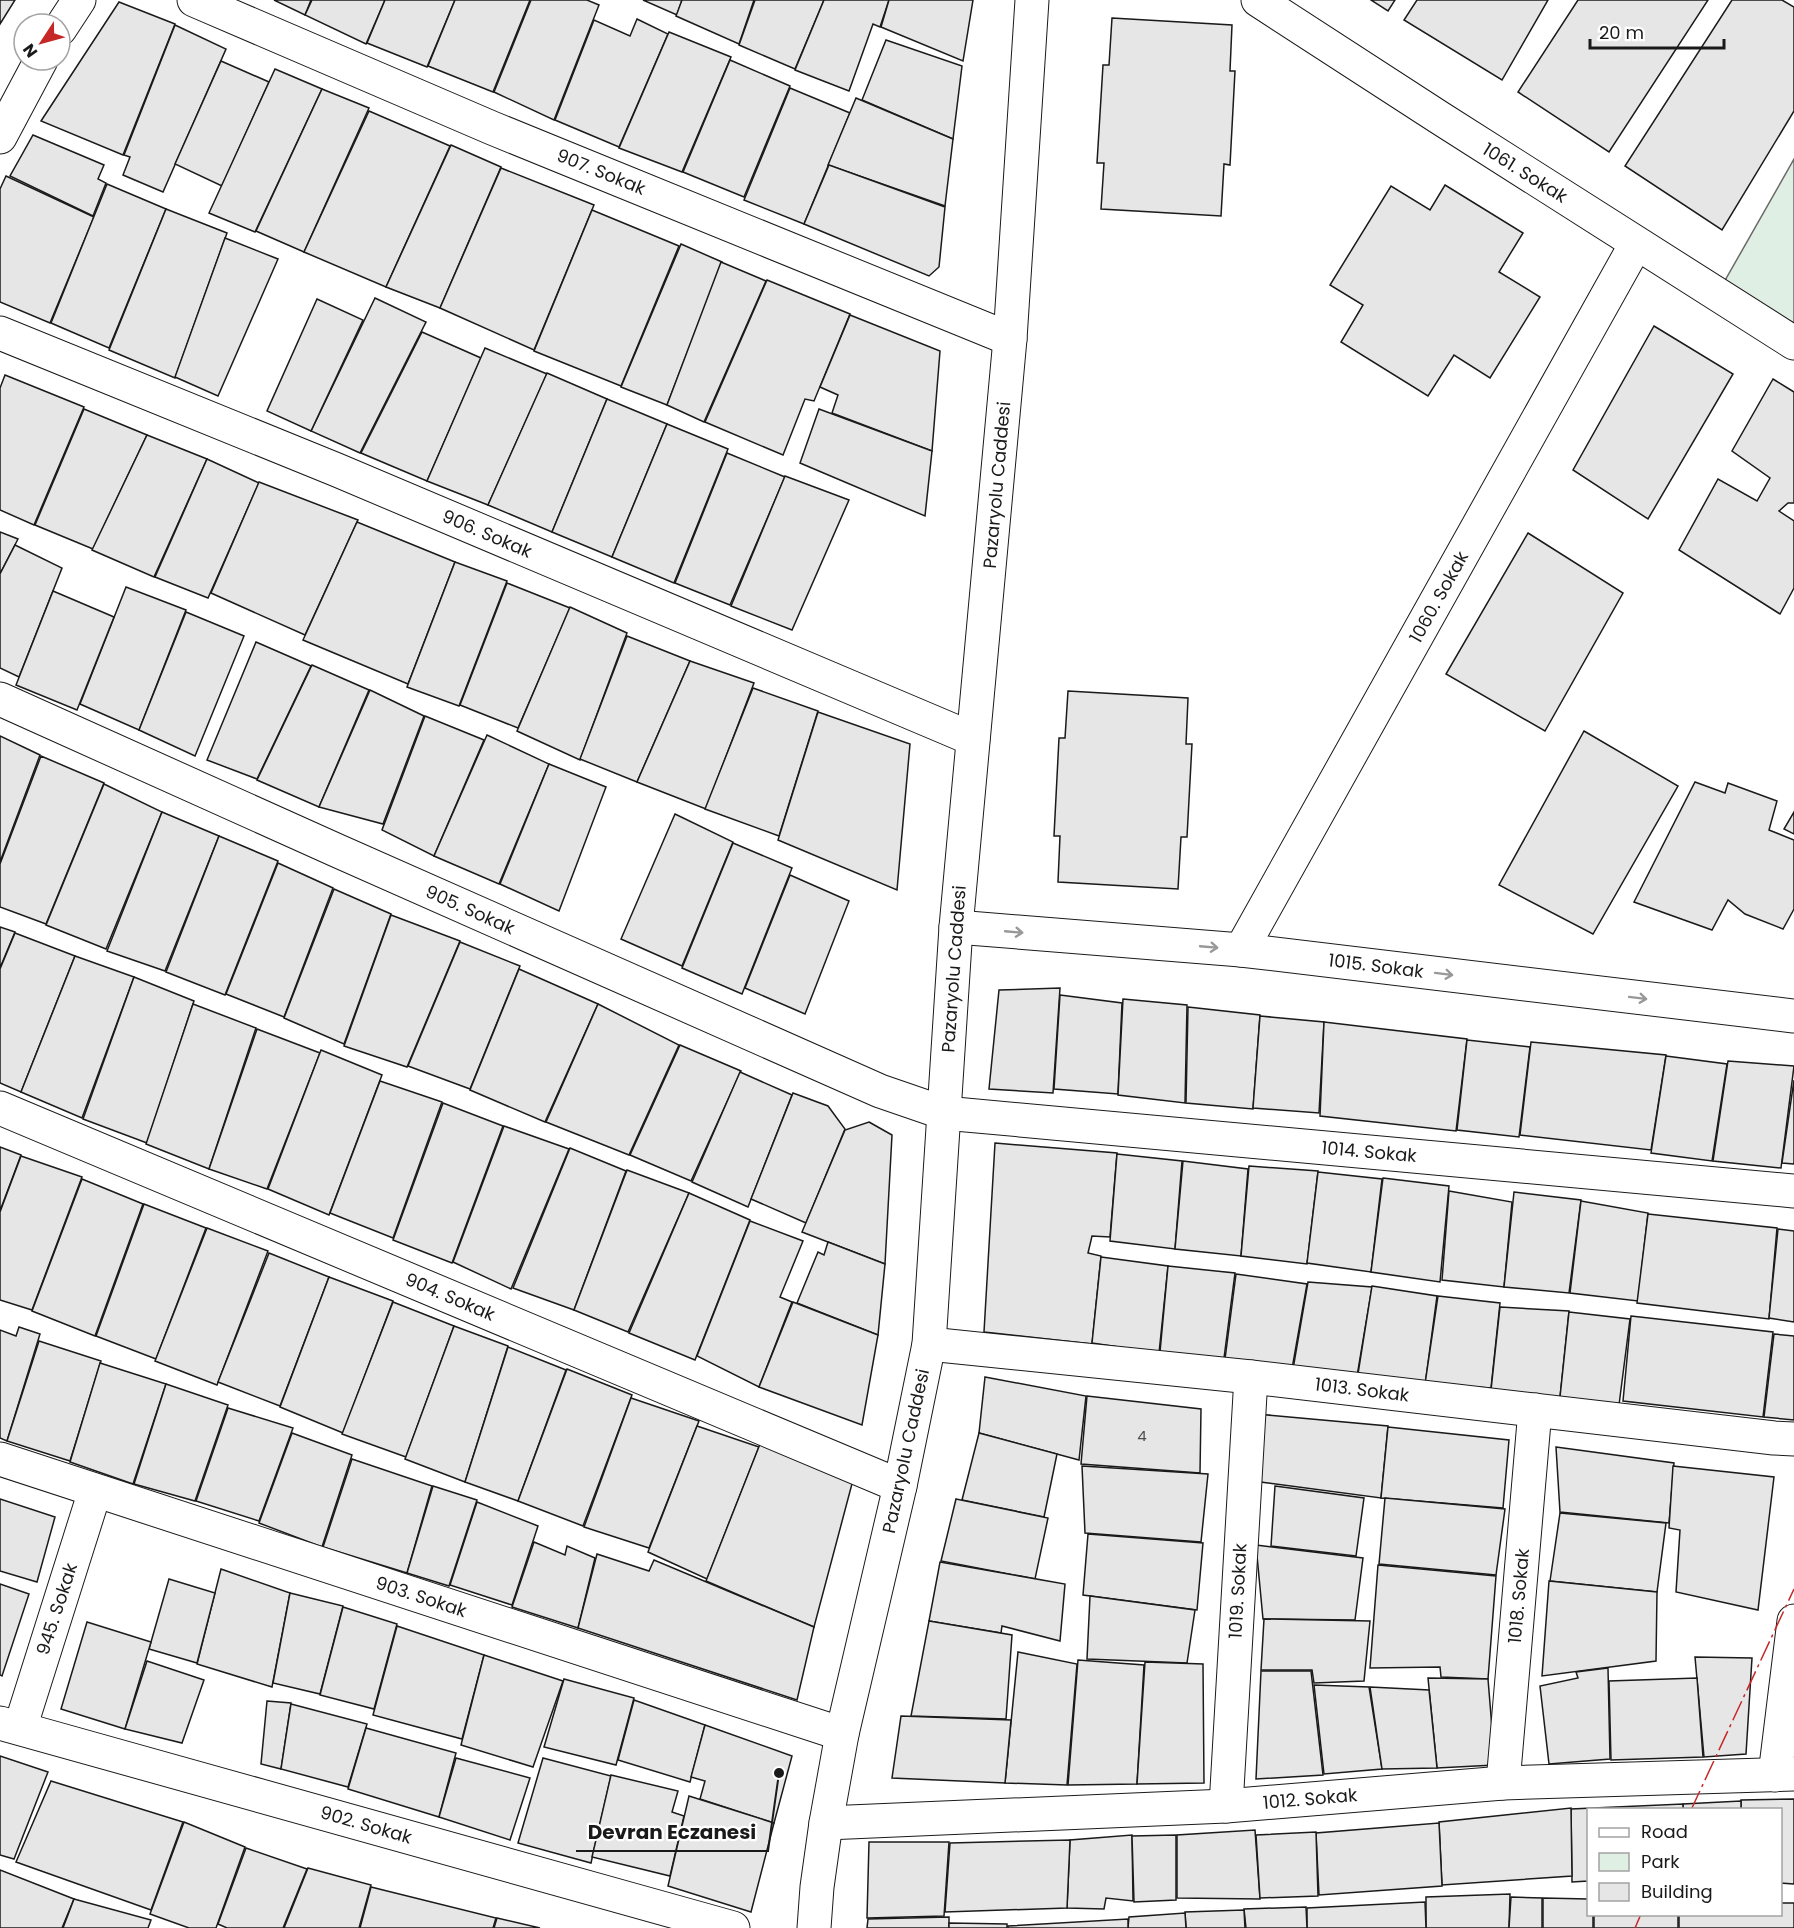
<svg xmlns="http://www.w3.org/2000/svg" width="1794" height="1928" font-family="Poppins,sans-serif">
<rect width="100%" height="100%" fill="#fff"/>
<path fill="#e0efe3" stroke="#6a6a6a" stroke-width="1.5" d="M1794,159v164l-71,-39z"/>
<g fill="#e6e6e6" stroke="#1a1a1a" stroke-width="1.5">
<path d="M0,0h15l-15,24z"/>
<path d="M274,0h37l-6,15z"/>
<path d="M312,0h73l-19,44 -61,-29z"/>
<path d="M385,0h70l-28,67 -60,-24z"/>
<path d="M455,0h75l-37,92 -65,-26z"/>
<path d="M531,0h56l12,5 -45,115 -60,-28z"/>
<path d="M643,0h39l-5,15z"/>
<path d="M682,0h72l-15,44 -63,-28z"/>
<path d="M755,0h69l-29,69 -56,-24z"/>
<path d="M824,0h65l-9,27 -7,-3 -24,67 -54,-21z"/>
<path d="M889,0h84l-10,61 -82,-34z"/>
<path d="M1371,0h24l-7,11z"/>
<path d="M1417,0h131l-46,80 -98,-60z"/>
<path d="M1578,0h130l-99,152 -91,-60z"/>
<path d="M1732,0h50l12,7v104l-72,119 -97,-64z"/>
<path d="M119,2l56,22 -52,131 -82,-34z"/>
<path d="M1112,18l120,7 -2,46h5l-5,94 -6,-1 -3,52 -120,-7 3,-46h-7l6,-98h6z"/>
<path d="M637,19l31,15 -49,113 -64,-27 39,-100 36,16z"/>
<path d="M175,25l51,24 -63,143 -40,-17 7,-18 -6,-2z"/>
<path d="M669,32l62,25 -49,115 -63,-24z"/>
<path d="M886,40l76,26 -9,73 -91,-39z"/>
<path d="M730,60l60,26 -46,111 -61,-25z"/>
<path d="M221,61l48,21 -47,104 -47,-22z"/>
<path d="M275,69l47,20 -67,143 -46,-19z"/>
<path d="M790,88l60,25 -46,111 -60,-24z"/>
<path d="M322,89l47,19 -65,144 -48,-21z"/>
<path d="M856,98l97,41 -8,67 -117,-41z"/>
<path d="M369,111l81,35 -64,141 -82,-35z"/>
<path d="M33,135l71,30 -6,14 8,4 -13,33 -83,-40z"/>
<path d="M451,145l50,22 -61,141 -54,-21z"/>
<path d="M829,165l116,42 -6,60 -10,9 -125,-52z"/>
<path d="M501,168l93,37 -60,145 -94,-42z"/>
<path d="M6,176l88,41 -44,106 -50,-21v-113z"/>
<path d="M107,184l59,25 -57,139 -58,-25z"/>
<path d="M1445,185l78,48 -24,39 41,25 -50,81 -36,-23 -26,41 -87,-54 22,-37 -33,-20 61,-99 39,24z"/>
<path d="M166,209l61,24 -52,145 -66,-28z"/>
<path d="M592,210l87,36 -58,140 -87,-35z"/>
<path d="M225,238l53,21 -60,137 -43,-19z"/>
<path d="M681,244l41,18 -55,143 -46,-18z"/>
<path d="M721,262l45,19 -62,141 -37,-17z"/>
<path d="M767,280l83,34 -36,87 -9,-2 -22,56 -78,-33z"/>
<path d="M375,298l51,24 -66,131 -49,-22z"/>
<path d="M317,299l46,21 -52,111 -44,-20z"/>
<path d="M850,315l90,36 -8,100 -100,-38 6,-18 -18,-8z"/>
<path d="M1654,326l79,48 -85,145 -75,-49z"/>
<path d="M422,332l59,26 -54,123 -66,-28z"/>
<path d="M485,348l62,26 -59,131 -61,-24z"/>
<path d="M547,373l60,26 -55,133 -64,-27z"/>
<path d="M5,375l79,32 -50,118 -34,-15v-122z"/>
<path d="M1773,379l21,13v111h-6l-9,8 15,10v67l-14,26 -101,-64 39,-71 39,22 13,-23 -38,-27z"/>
<path d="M607,399l60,25 -55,133 -60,-25z"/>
<path d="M84,409l63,26 -54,114 -58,-24z"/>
<path d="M819,409l113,42 -7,65 -125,-53z"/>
<path d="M667,424l61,25 -54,134 -62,-26z"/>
<path d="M147,435l60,24 -53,118 -62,-27z"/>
<path d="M727,453l58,24 -55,128 -55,-22z"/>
<path d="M207,459l52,24 -51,115 -53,-21z"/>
<path d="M785,476l64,24 -57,130 -61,-24z"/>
<path d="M259,482l99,38 -53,115 -94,-42z"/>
<path d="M357,522l98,40 -47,122 -105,-44z"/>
<path d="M0,532l18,7 -18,35z"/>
<path d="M1528,533l95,60 -78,138 -99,-57z"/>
<path d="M15,545l47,23 -43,109 -19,-9v-94z"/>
<path d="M455,562l52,19 -48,125 -52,-19z"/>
<path d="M507,583l63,25 -52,120 -58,-23z"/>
<path d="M126,587l60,23 -47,120 -59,-26z"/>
<path d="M53,591l61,26 -37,93 -61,-25z"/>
<path d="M570,607l57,26 -47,127 -63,-29z"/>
<path d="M186,612l58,24 -49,120 -56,-26z"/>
<path d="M627,636l63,25 -53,121 -57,-23z"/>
<path d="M256,642l55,24 -54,113 -50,-19z"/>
<path d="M690,661l64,22 -48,126 -69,-27z"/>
<path d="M312,665l57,25 -50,117 -62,-27z"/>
<path d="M753,688l65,23 -39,125 -74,-27z"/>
<path d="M370,690l54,26 -41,108 -64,-17z"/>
<path d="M1068,691l120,7 -2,46h6l-5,93h-6l-3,52 -120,-7 2,-46h-6l5,-98h6z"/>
<path d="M818,712l92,32 -13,146 -119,-50z"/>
<path d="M425,716l59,24 -50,116 -52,-26z"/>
<path d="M1584,731l94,55 -85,148 -94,-49z"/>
<path d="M487,735l62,29 -50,120 -65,-28z"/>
<path d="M0,736l40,19 -40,107z"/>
<path d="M41,756l63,27 -58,141 -46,-17v-43z"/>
<path d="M549,764l57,23 -47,124 -59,-27z"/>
<path d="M1695,782l30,11 3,-10 49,18 -8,29 25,10v69l-11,20 -38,-15 -17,-14 -16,30 -78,-28z"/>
<path d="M104,784l58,28 -56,137 -60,-24z"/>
<path d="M162,812l57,24 -54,135 -58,-20z"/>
<path d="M1794,812v22l-10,-5z"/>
<path d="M675,814l58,28 -51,124 -61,-27z"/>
<path d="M219,836l59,25 -53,134 -59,-23z"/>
<path d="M733,843l59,25 -50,126 -60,-26z"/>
<path d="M278,863l55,25 -49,129 -58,-23z"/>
<path d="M790,875l59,26 -44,113 -60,-26z"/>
<path d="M334,889l57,25 -47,130 -60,-26z"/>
<path d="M391,915l69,26 -53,126 -63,-21z"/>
<path d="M0,927l15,5 -15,36z"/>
<path d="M15,933l60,23 -54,136 -21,-9v-114z"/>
<path d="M460,942l60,24 -50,123 -62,-23z"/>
<path d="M75,956l59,21 -52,141 -61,-26z"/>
<path d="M519,969l79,35 -53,118 -75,-32z"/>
<path d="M134,977l60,24 -47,142 -64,-24z"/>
<path d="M1060,988l-7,105 -64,-4 10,-99z"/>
<path d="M1060,995l62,8 -4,91 -64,-5z"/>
<path d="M1123,999l64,6 -2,98 -67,-8z"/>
<path d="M193,1004l63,24 -47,141 -63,-25z"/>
<path d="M598,1004l81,41 -50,110 -83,-33z"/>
<path d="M1188,1007l72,8 -7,94 -67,-6z"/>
<path d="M1260,1016l64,6 -5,91 -66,-5z"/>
<path d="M1324,1022l143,17 -11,92 -136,-15z"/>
<path d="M257,1029l63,24 -53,136 -58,-20z"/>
<path d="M1467,1040l63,7 -11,90 -62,-7z"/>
<path d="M1531,1042l135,13 -15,95 -131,-15z"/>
<path d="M680,1045l61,26 -50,110 -61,-26z"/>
<path d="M321,1050l61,25 -53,140 -61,-26z"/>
<path d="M1666,1056l61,8 -15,97 -61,-8z"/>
<path d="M1728,1061l66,5 -13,102 -68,-7z"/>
<path d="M740,1072l52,23 -44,112 -56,-25z"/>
<path d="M1794,1080v84l-12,-1z"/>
<path d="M380,1081l62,21 -49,136 -63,-25z"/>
<path d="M793,1093l35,13 17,23 -39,94 -55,-24z"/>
<path d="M443,1103l60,23 -51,137 -59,-23z"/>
<path d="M869,1122l23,13 -7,129 -83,-32 43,-102z"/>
<path d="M504,1126l65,23 -58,140 -58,-27z"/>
<path d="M995,1143l122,10 -7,84 -18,-1 -4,17 13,3 -9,88 -108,-12z"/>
<path d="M0,1147l21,8 -21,56z"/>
<path d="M570,1148l56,23 -52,139 -61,-22z"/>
<path d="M1117,1154l65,7 -7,88 -65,-8z"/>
<path d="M21,1156l61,21 -50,133 -32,-10v-88z"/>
<path d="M1183,1161l65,8 -7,87 -66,-7z"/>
<path d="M1249,1166l69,5 -11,93 -66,-8z"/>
<path d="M627,1170l62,23 -61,139 -54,-22z"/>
<path d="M1318,1172l64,7 -11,93 -64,-9z"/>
<path d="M1383,1178l66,8 -9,96 -69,-10z"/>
<path d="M82,1179l61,25 -48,132 -63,-25z"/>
<path d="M1449,1191l63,11 -8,85 -62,-7z"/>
<path d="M1514,1192l67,8 -12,93 -65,-6z"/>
<path d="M689,1193l61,27 -55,140 -66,-27z"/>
<path d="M1581,1201l67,12 -10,88 -68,-8z"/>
<path d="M144,1204l62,24 -50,131 -60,-23z"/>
<path d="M1648,1214l129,14 -8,91 -132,-16z"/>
<path d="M750,1221l53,20 -23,56 12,5 -33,85 -62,-31z"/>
<path d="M207,1228l61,23 -51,134 -62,-24z"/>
<path d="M1778,1229l16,2v91l-25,-4z"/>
<path d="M828,1242l57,22 -7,71 -81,-32 21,-51 6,3z"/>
<path d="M269,1253l60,24 -49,129 -62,-24z"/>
<path d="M1101,1257l67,9 -9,87 -67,-10z"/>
<path d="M1168,1266l67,7 -11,85 -64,-6z"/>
<path d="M1236,1274l71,10 -15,85 -67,-10z"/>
<path d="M329,1277l64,24 -50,132 -63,-26z"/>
<path d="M1308,1282l64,5 -15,89 -64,-7z"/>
<path d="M1372,1286l65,10 -12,89 -67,-11z"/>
<path d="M1438,1296l62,7 -9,85 -66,-4z"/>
<path d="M393,1302l61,24 -48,131 -64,-23z"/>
<path d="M793,1302l85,33 -16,90 -103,-38z"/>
<path d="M1500,1307l69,4 -9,86 -69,-7z"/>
<path d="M1569,1312l61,7 -11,86 -59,-8z"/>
<path d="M1631,1316l142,16 -10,85 -140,-16z"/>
<path d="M454,1326l54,20 -43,136 -60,-23z"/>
<path d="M19,1327l21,7 -33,107 -7,-3v-108l16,6z"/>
<path d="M1774,1334l20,2v84l-30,-3z"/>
<path d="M39,1341l62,20 -31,100 -63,-20z"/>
<path d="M508,1347l58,23 -48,131 -53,-19z"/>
<path d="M100,1363l66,21 -33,100 -63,-22z"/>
<path d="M567,1369l65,26 -49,131 -65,-25z"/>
<path d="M985,1377l101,19 -7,64 -100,-27z"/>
<path d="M166,1384l62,21 -33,96 -61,-17z"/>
<path d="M1087,1396l114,13 -1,64 -119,-9z"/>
<path d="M631,1398l68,23 -50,127 -65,-21z"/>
<path d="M228,1408l65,20 -34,93 -63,-20z"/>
<path d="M1257,1414l131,12 -7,72 -128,-17z"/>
<path d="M697,1426l62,21 -52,132 -59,-27z"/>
<path d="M1388,1427l121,13 -6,68 -122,-10z"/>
<path d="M292,1433l60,22 -30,92 -63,-24z"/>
<path d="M979,1433l78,21 -13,63 -82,-17z"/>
<path d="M760,1444l93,36 -39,147 -108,-46z"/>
<path d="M1556,1447l118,16 -5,60 -109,-11z"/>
<path d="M352,1459l80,27 -25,87 -84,-26z"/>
<path d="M1082,1466l126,8 -7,68 -116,-9z"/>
<path d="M1673,1466l101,11 -16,133 -82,-18 4,-62 -11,-2z"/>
<path d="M433,1486l44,14 -28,86 -42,-13z"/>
<path d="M1275,1486l89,12 -8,58 -85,-10z"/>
<path d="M1385,1498l120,11 -9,66 -117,-11z"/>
<path d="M0,1499l55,18 -18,65 -37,-11z"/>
<path d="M956,1499l92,19 -13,61 -94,-18z"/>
<path d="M477,1502l61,24 -26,79 -62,-20z"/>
<path d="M1560,1513l106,10 -9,69 -107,-11z"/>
<path d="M1088,1534l115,9 -6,67 -114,-15z"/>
<path d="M534,1542l31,13 2,-9 28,12 -17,70 -66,-21z"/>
<path d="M1256,1545l107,13 -8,62 -92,-1z"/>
<path d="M597,1554l52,17 5,-11 160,67 -17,73 -219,-72z"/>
<path d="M940,1562l125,22 -5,57 -58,-15 -1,7 -72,-12z"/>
<path d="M1378,1565l118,11 -8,103 -47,-2 -1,-10 -70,1z"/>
<path d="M221,1569l69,24 -18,94 -75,-23z"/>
<path d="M169,1579l46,14 -18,70 -48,-14z"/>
<path d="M1549,1581l108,11 -1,69 -114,15z"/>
<path d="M0,1584l29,10 -27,82 -2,-1z"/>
<path d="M290,1593l53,13 -23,88 -47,-11z"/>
<path d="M1090,1596l105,14 -8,53 -100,-4z"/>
<path d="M343,1607l54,17 -23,85 -54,-14z"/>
<path d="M1264,1619l106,2 -6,60 -50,2 -2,-13h-51z"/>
<path d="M929,1621l83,14 -6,84 -95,-3z"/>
<path d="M87,1622l64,20 -26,87 -64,-20z"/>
<path d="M397,1626l87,29 -22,84 -89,-24z"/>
<path d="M1018,1652l59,12 -10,121 -62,-2z"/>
<path d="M484,1655l79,26 -30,86 -72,-22z"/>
<path d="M1695,1657l57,1 -6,96 -42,3z"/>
<path d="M1078,1660l66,5 -7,119 -69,1z"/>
<path d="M147,1661l57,19 -22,63 -57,-14z"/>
<path d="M1145,1662l58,2 1,119 -67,1z"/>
<path d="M1608,1668l2,91 -61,5 -9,-78 38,-8 -2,-6z"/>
<path d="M1261,1671h50l12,104 -67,4z"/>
<path d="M1428,1678l60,1 7,86 -58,3z"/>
<path d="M1697,1678l6,79 -92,3 -2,-79z"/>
<path d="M564,1679l70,19 -18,67 -72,-18z"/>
<path d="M1314,1685l55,2 13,82 -58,5z"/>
<path d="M1370,1687l59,3 8,78 -55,1z"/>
<path d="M634,1700l71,25 -15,57 -72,-22z"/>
<path d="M267,1701l24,2 -10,66 -20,-5z"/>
<path d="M291,1704l76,20 -19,63 -67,-18z"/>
<path d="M901,1716l110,4 -6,63 -113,-5z"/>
<path d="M705,1725l87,31 -18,67 -74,-24 5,-18 -14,-4z"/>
<path d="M366,1728l90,25 -17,64 -91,-28z"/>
<path d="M0,1756l48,16 -34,87 -14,-4z"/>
<path d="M456,1758l74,20 -20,62 -71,-23z"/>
<path d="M543,1758l68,18 -20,87 -73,-20z"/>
<path d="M611,1775l67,16 -6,21 12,4 -14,60 -78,-19z"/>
<path d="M51,1781l132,41 -32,88 -135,-48z"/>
<path d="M689,1796l85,27 -23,89 -83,-26z"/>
<path d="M1794,1799v85l-14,-1v-73h-39v-10z"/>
<path d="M1741,1801v9h-58v-6z"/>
<path d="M1683,1804v6h-95v71l-16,1 -1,-73z"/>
<path d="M1571,1808l1,68 -130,9 -3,-63z"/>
<path d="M184,1822l61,25 -29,81h-27l-39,-14z"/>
<path d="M1439,1823l3,63 -123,9 -3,-62z"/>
<path d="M1255,1830l5,69 -83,-1v-63z"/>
<path d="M1316,1832l2,64 -58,2 -4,-63z"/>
<path d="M1132,1835l1,66 -27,-3 -2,11 -37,-1 3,-68z"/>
<path d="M1176,1835v65l-42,2 -2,-66z"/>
<path d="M1070,1840l-3,68 -122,4 5,-69z"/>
<path d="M869,1842h80l-5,74 -77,2z"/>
<path d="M246,1848l61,21 -24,59h-56l-9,-4z"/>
<path d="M308,1868l63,17 -12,43h-75z"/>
<path d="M0,1870l74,29 -12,29h-62z"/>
<path d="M371,1887l125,31 -3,10h-133z"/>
<path d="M1510,1894l-1,34h-83v-31z"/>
<path d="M1511,1897l31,1v30h-33z"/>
<path d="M1543,1898l45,1v15h5v14h-50z"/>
<path d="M74,1899l77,21 -3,8h-85z"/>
<path d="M1425,1902l1,26h-119v-20z"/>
<path d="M1780,1903h14v25h-115v-14h101z"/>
<path d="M1306,1907l1,21h-61l-2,-19z"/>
<path d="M1244,1910l1,18h-59l-1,-16z"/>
<path d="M1185,1913l1,15h-58l1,-11z"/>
<rect x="1594" y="1914" width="84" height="14"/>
<path d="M949,1917v11h-82l1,-9z"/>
<path d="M497,1918l43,10h-46z"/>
<path d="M1128,1919v9h-120v-2z"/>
<path d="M949,1923l58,1v4h-58z"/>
</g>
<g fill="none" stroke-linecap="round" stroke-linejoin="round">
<g stroke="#1a1a1a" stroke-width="35">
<g id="street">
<path d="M194,0l298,128 518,211"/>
<path d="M1258,0l182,118 354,225"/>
<path d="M60,29l19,-29"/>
<path d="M0,137l41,-77"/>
<path d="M0,333l337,137 636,269"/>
<path d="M0,699l338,152 542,240 64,22 850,78"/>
<path d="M1241,950l395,-706"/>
<path d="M0,1108l900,378"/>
<path d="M929,1344l322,33 523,61 20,1"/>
<path d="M0,1459l842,275"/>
<path d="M0,1723l733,205"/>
<path d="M20,1728l75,-237"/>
<path d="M1775,1775l19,-154"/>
<path d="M1503,1783l32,-373"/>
<path d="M1226,1806l25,-429"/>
<path d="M826,1823l400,-17 277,-23 291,-9"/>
</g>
</g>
<g stroke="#1a1a1a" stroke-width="35">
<g id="secondary">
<path d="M956,927l285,23 553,66"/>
<path d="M814,1928l3,-41 9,-64 16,-89 58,-248 29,-142 27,-417 54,-588 22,-339"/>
</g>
</g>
<use href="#street" stroke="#fff" stroke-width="33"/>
<use href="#secondary" stroke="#fff" stroke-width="33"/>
<g stroke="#c62828" stroke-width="1.5" stroke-dasharray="21 4.5 3 4.5" stroke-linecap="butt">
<path d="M1691,1810l103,-221"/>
<path d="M1635,1928l6,-14"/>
</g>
</g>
<defs><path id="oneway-shaft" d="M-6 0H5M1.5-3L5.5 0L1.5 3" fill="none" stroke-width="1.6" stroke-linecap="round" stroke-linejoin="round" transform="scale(1.5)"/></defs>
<g stroke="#989898">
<use href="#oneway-shaft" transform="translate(1014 932) rotate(5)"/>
<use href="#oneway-shaft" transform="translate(1209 947) rotate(5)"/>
<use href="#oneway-shaft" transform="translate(1444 974) rotate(7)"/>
<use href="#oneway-shaft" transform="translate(1638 998) rotate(7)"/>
</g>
<g text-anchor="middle" stroke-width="4.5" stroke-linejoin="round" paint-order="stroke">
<g font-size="15" fill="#4d4d4d">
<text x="1142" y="1441">4</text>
</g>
<g font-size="18" fill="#1a1a1a" stroke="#fff">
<text transform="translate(601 172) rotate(22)" y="6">907. Sokak</text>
<text transform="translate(1525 173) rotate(32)" y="6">1061. Sokak</text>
<text transform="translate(997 485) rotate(-85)" y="6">Pazaryolu Caddesi</text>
<text transform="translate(487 534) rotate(23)" y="6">906. Sokak</text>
<text transform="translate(1439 597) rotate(-61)" y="6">1060. Sokak</text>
<text transform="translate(470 910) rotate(24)" y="6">905. Sokak</text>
<text transform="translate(1376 966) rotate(7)" y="6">1015. Sokak</text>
<text transform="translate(954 969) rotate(-86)" y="6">Pazaryolu Caddesi</text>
<text transform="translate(1369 1152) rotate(5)" y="6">1014. Sokak</text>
<text transform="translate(450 1297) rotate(23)" y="6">904. Sokak</text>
<text transform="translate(1362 1390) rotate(7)" y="6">1013. Sokak</text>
<text transform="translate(906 1451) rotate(-78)" y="6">Pazaryolu Caddesi</text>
<text transform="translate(1238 1591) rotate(-87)" y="6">1019. Sokak</text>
<text transform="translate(1519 1596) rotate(-85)" y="6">1018. Sokak</text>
<text transform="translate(421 1597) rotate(18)" y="6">903. Sokak</text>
<text transform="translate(57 1609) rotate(-72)" y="6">945. Sokak</text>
<text transform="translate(1310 1799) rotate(-5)" y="6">1012. Sokak</text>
<text transform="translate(366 1825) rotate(16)" y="6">902. Sokak</text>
</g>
</g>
<path fill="none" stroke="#1a1a1a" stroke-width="2" d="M779 1773L768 1851H576"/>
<circle fill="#1a1a1a" stroke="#fff" stroke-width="2" cx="779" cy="1773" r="6"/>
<g font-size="20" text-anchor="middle" font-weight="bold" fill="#1a1a1a" stroke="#fff" stroke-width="4.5" stroke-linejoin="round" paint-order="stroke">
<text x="672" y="1839">Devran Eczanesi</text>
</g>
<rect x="1587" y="1808" width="195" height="108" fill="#ffffff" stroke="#a3a3a3" stroke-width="1.5"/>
<rect x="1599" y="1828" width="30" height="9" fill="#ffffff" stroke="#a3a3a3" stroke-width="1.5"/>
<text x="1641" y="1838" font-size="18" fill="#1a1a1a">Road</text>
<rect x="1599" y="1853" width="30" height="18" fill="#e0efe3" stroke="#a3a3a3" stroke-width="1.5"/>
<text x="1641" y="1868" font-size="18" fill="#1a1a1a">Park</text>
<rect x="1599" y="1883" width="30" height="18" fill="#e6e6e6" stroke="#a3a3a3" stroke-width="1.5"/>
<text x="1641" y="1898" font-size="18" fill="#1a1a1a">Building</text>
<g transform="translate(42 42) rotate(234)"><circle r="28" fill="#ffffff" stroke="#a3a3a3" stroke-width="1.5"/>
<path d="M0-4.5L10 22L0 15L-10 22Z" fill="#c62828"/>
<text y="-9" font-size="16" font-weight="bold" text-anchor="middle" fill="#1a1a1a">N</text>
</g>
<path d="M1590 39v9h134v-9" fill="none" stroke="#1a1a1a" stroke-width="3"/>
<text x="1599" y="39" font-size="18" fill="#1a1a1a" stroke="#ffffff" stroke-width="4.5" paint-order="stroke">20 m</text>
</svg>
